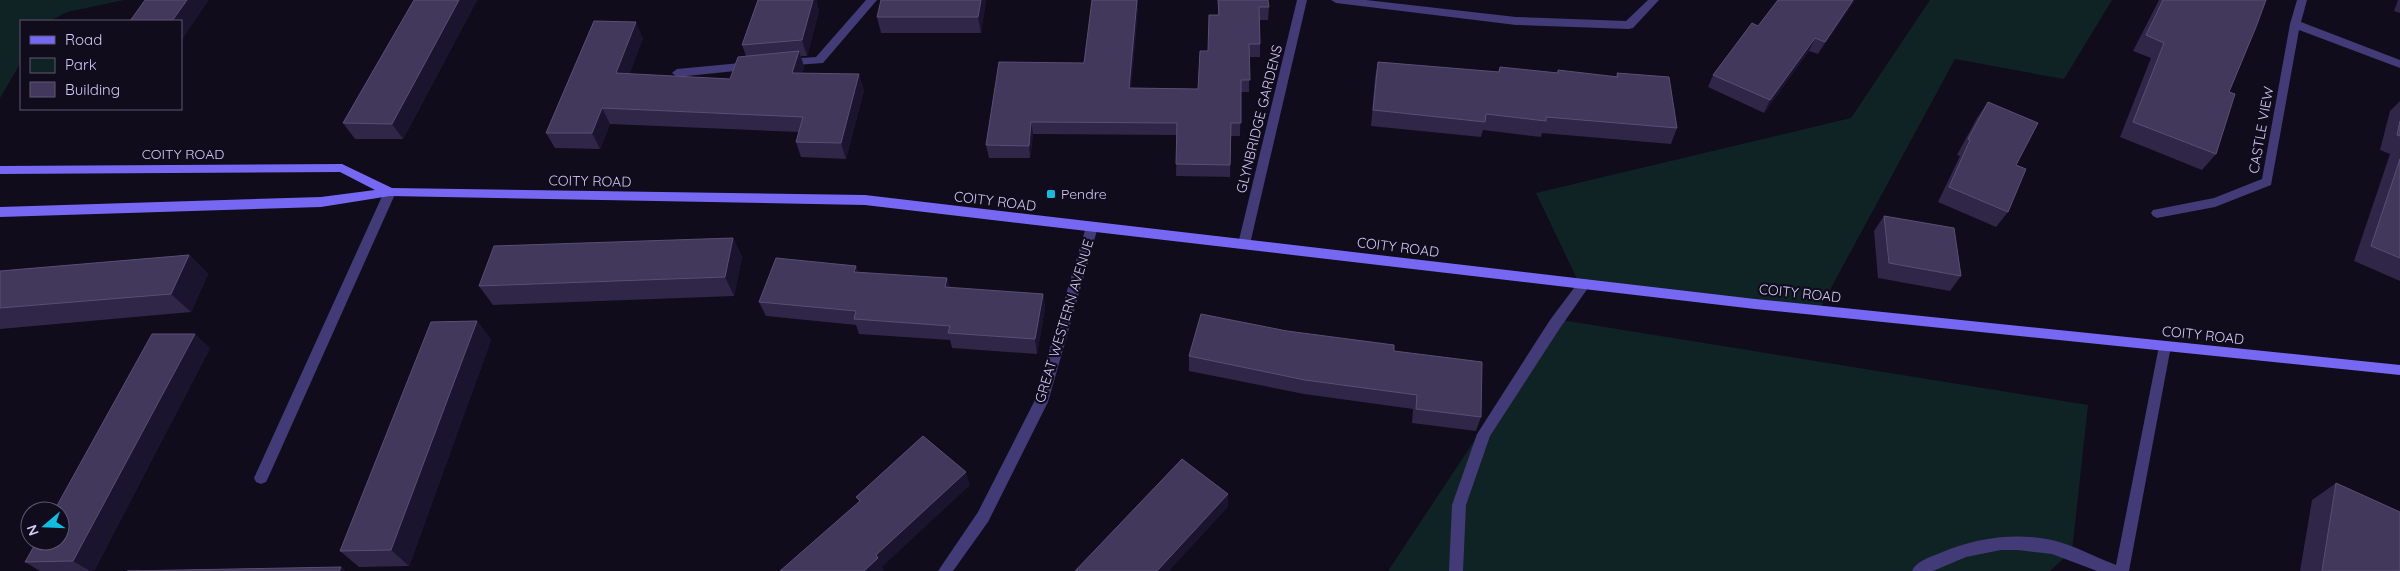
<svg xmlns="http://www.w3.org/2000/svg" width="2400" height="571" font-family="Quicksand,sans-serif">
<rect width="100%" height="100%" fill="#100c1b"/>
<g fill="#102324">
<path d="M0,0h124l-57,12 -17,9h-29v41l-21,36z"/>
<path d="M1930,0h182l-48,79 -109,-20 -137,253 -239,-29 -43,-90 315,-75z"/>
<path d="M1555,319l533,86 -16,146 -22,20h-662z"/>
</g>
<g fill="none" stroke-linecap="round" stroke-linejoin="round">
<g fill="#423b77" fill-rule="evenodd">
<path d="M1584,279l4,1 2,4 -2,4 -28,40 -70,108 -24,69 -3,66h-14l3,-66 25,-71 73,-114 30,-40z"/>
<path d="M2165,341l5,1 1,4 -42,225h-32l-45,-17 -34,-4h-17l-35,7 -33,14h-21c4,-10 19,-14 28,-18 35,-15 75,-21 112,-13 22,5 43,17 64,25l43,-219 1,-4z"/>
</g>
<g fill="#423b77" fill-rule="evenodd">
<path d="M866,0h11l-54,63 -41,3 -1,-3 1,-3 4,-1 30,-2z"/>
<path d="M1297,0h10l-57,244 -6,5 -6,-5z"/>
<path d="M1331,0h35l150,17 110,4 22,-21h11l-26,28 -4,1 -113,-4 -180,-22z"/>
<path d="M2297,0h10l-6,22 99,38v8l-101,-38 -28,155 -56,22 -58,11 -4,-2 -2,-3 2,-3 61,-12 48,-19 28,-155z"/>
<path d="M751,62l5,4 -1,3 -78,8 -5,-4 5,-4z"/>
<path d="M390,188l6,4 -128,286 -2,4 -5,2 -5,-2 -2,-4 130,-286z"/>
<path d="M1092,222l6,5 -50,175 -60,120 -35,49h-15l40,-59 56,-110 52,-175z"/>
</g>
<path fill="#7768f4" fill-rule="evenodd" d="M342,164l50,24 473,7 890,104 645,66v10l-645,-66 -890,-104 -475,-9 -69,11 -321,10v-10l321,-10 54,-7 -35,-18 -340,2v-8z"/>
</g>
<g fill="#2f2648">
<path d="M414,0h63l-74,139h-48l-12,-16z"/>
<path d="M758,0h58l3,11 -12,45h-6l3,11 -2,6 62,17 -18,69 -45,-2 -5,-15 3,-10 -189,-8 -10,25 -45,-1 -9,-15 97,-95 -14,36 101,5 16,-23 -4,-11z"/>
<path d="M986,0l-5,33h-100l-4,-16z"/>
<path d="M1092,0h46v8l-7,80 67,1 20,-74v-15l51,7 -1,13h-8v37h-11v35h-8l-1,44h-9l-1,41 -54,-1 1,-41 -144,-1 -3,24h-41l-3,-13 98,-82z"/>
<path d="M1778,0h77l-37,54 -9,-3 -45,62 -56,-26 5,-12 45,-49z"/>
<path d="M2159,0h107l-37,92 -13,62 -14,16 -82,-33 31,-79 -18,-7z"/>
<path d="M2398,0h2v13l-6,-2z"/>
<path d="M1378,62l120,10 2,-5 57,6 1,-3 58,7 1,-4 60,55 -6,16 -129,-11 -1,4 -58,-7 -2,7 -110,-11 4,-48z"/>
<path d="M2400,101v180l-46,-20 36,-107 -10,-4 10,-39z"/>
<path d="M1988,102l28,63 -8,47 -12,15 -58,-25 22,-46 -3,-1 20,-37z"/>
<path d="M1884,216l77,60 -11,15 -72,-13 -4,-47z"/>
<path d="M733,238l9,19 -8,39 -241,9 -14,-19z"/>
<path d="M189,255l19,19 -17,38 -191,17v-58z"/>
<path d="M856,266l3,7 88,5 3,10 93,6 2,14 -8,46 -85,-6 -2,-8 -91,-6 -3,-9 -90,-9 -7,-14z"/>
<path d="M477,321l14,19 -82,226 -50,1 -19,-16z"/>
<path d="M210,348l-116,223h-54l-15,-9z"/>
<path d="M1394,351l87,66 -5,14 -64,-8 1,-14 -109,-15 -115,-23v-15z"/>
<path d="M2336,483l64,88h-100l12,-71z"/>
</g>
<g fill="#1b142e">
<path d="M187,0h22l-28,41v-20h-9z"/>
<path d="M459,0h18l-74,139 -11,-15z"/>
<path d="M813,0h3l3,11 -12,45 -5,-16z"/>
<path d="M981,0h5l-5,33 -3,-16z"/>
<path d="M1137,0h1v8l-8,93 -1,-13z"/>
<path d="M1853,0h2l-37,54 7,-12z"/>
<path d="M636,22l7,16 -19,51 -8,-16z"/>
<path d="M1815,38l-6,13 -45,62 6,-13z"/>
<path d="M799,51l5,16 -6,22 -6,-16z"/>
<path d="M859,74l5,16 -18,69 -5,-16z"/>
<path d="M602,108l8,16 -10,25 -8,-16z"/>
<path d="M1031,122l2,12 -3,24 -1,-12z"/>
<path d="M733,238l9,19 -8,39 -9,-19z"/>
<path d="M189,255l19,19 -17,38 -20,-18z"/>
<path d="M856,266l5,15 -7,-9z"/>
<path d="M947,278l4,15 -6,-6z"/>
<path d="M1043,294l2,14 -8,46 -2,-15z"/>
<path d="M477,321l14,19 -82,226 -18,-16z"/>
<path d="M195,334l15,14 -116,223h-4l-17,-10z"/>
<path d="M966,472l4,13 -88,82 2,3 -1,1h-19l12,-16z"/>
<path d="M1228,494v13l-59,64h-12z"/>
<path d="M341,567l5,4h-7z"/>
</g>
<g fill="#41385b" stroke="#584f74">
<path d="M145,0h42l-15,21h-42z"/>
<path d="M414,0h45l-67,124 -49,-1z"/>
<path d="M758,0h55l-11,40 -60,5z"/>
<path d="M881,0h100l-3,17h-101z"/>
<path d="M1092,0h45l-8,88 69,1 2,-38h8l1,-36h10l-1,-15h50l1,7h-10l1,37h-11l1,36h-9v43h-10l-1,42 -54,-1 1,-41 -146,-1 -2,24 -43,-1 13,-83 85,1z"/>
<path d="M1778,0h75l-28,42 -10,-4 -45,62 -57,-25 39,-52 6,3z"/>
<path d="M2163,0h103l-10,27 -27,65 6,2 -19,60 -83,-32 31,-79 -18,-8z"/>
<path d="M594,21l42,1 -20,51 114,6 8,-22 61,-6 -7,22 67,1 -18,69 -45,-1 7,-25 -201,-9 -10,25h-46z"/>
<path d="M1378,62l121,10 1,-5 58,6v-3l60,7 -1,-4 52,4 8,51 -131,-11v4l-60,-7 -1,8 -112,-12z"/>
<path d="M1988,102l50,21 -22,42 10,4 -18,43 -59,-25 21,-47 -2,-1z"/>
<path d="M2400,121v15l-3,-1z"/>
<path d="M2400,159v99l-29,-12z"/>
<path d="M1884,216l70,12 7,48 -72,-13z"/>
<path d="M733,238l-8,39 -246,9 15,-40z"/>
<path d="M189,255l-18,39 -171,14v-37z"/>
<path d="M776,258l80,8 -2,6 93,6 -2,9 98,7 -8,45 -87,-6 2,-7 -96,-7 2,-8 -97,-9z"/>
<path d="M1201,314l86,17 107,14v6l88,11 -1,55 -65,-8 1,-14 -112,-15 -116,-24z"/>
<path d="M477,321l-86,229 -51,1 91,-229z"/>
<path d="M152,334h43l-122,227 -48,1 12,-21h23v-30h-6z"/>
<path d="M923,436l43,36 -90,83 2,3 -14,13h-84l80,-70 -4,-4z"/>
<path d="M1182,459l46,35 -71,77h-82z"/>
<path d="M2336,483l64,29v59h-78z"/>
<path d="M341,567l-2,4h-212z"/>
</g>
<rect fill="#11bce1" stroke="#100c1b" stroke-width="2" x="1046" y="189" width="10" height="10" rx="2.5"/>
<g text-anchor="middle" stroke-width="4.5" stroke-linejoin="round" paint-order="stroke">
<g font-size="14" fill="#d4cafb" stroke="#100c1b">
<text transform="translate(1259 119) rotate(-76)" y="5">GLYNBRIDGE GARDENS</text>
<text transform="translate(2261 130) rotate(-80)" y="5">CASTLE VIEW</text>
<text x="183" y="159">COITY ROAD</text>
<text transform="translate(590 181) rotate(1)" y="5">COITY ROAD</text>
<text transform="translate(995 201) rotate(7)" y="5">COITY ROAD</text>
<text transform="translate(1398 247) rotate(7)" y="5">COITY ROAD</text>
<text transform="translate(1800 293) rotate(6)" y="5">COITY ROAD</text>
<text transform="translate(1064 321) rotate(-73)" y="5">GREAT WESTERN AVENUE</text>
<text transform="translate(2203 335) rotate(6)" y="5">COITY ROAD</text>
</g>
<g font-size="14" fill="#d4cafb" stroke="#100c1b" text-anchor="start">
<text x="1061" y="199">Pendre</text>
</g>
</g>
<rect x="20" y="20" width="162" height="90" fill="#100c1b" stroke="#5e5875"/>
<rect x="30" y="36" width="25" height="8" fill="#7768f4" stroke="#5e5875"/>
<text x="65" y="45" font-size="15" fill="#d4cafb">Road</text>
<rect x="30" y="58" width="25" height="15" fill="#102324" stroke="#5e5875"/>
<text x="65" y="70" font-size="15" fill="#d4cafb">Park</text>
<rect x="30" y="82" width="25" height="15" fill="#41385b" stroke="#5e5875"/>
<text x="65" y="95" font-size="15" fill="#d4cafb">Building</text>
<g transform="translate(45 526) rotate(251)"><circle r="24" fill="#100c1b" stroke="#5e5875"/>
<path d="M0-4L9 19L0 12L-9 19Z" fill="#11bce1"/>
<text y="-8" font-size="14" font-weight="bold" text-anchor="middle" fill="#d4cafb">N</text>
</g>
</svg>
